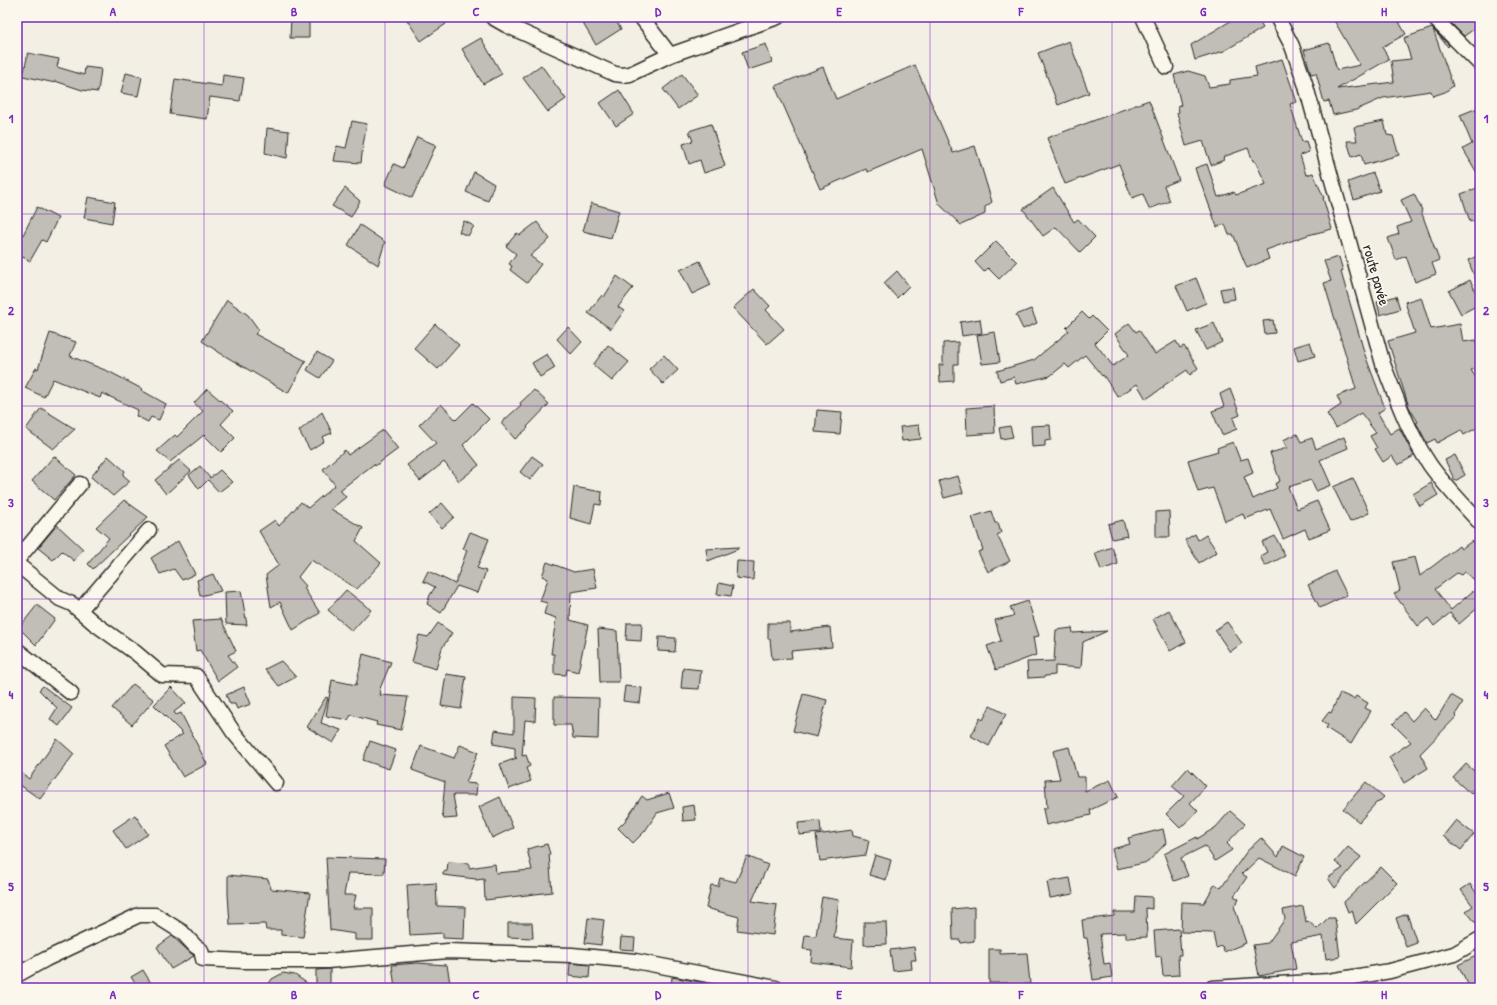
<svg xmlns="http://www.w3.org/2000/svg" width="1497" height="1005" font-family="'Patrick Hand',sans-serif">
<rect width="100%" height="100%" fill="#f3efe4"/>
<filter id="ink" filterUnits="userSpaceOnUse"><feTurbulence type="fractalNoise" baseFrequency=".025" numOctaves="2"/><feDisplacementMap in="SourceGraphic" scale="8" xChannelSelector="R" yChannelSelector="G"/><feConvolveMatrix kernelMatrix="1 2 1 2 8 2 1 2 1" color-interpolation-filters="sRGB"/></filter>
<g filter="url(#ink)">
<g fill="#c0beb6" stroke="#2b2b2b">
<path d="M291,17h18v21h-19z"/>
<path d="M405,17h36l5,7 -25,17z"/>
<path d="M591,17h22l8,12 -25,16 -14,-23z"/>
<path d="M1237,17h19l7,11 -39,23 -29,9 -4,-15z"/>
<path d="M1332,17h64l10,17 -24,13 7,12 -52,30 57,-7 -3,-21 20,-2 -7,-21 28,-10 17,17 -1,2 -15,-18 20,57 -8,6 -12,4 -2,-5 -48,7 -27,12 -23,5 -4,-14 -5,1 -8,-29 -5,1 -7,-24 25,-7 8,27 23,-5z"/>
<path d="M1457,17h23v8l-16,11 -15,-15z"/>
<path d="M481,38l21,36 -19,10 -21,-35z"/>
<path d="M1069,41l20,52 -31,12 -20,-52z"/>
<path d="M766,44l6,18 -24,8 -6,-18z"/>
<path d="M28,53l31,6 -2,8 27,8 1,-8 16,2 -3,23 -16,-2 -27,-9v2l-32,-7z"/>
<path d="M1282,59l15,43 -7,2 12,38 4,-1 3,11 -9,3 6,20 7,-2 11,25h-1l9,31 -24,6 -42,15 3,9 -22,9 -14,-34 -4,1 -4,-11 -8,3 -17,-47 -1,1 -4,-13 12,-4 11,33 16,-5 2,3 30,-11 -11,-23h-2l-5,-13 -25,9 1,3 -13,5 -8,-24 -17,5 -9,-33 2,-1 -1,-6 3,-1 -7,-30 14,-4 17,5 4,11 21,-3v-4l27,-4 -2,-9z"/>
<path d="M541,65l25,34 -18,13 -25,-34z"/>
<path d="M915,65l38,88 22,-7 17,56 -7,5v7l-24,11 -22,-21 -17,-55 -54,23 -2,-3 -46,20 -45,-103 48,-19 13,32z"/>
<path d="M126,73l16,4 -4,19 -17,-3z"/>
<path d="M682,74l16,21 -20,14 -15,-20z"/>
<path d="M223,75l21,3 -4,23 -30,-4 -3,22 -37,-5 5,-35 47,7z"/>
<path d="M619,90l15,24 -18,12 -16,-23z"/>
<path d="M1149,100l30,80 -15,6 6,15 -21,8 -6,-15 -11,4 -13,-34 -54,20 -18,-46z"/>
<path d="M1480,107v71l-17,-29 9,-5 -12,-29z"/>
<path d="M352,121l15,3 -4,21 -2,18 -27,-2 3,-15 9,2z"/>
<path d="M1384,121l3,14 6,1 6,19 -35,10 -3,-11 -9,3 -5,-16h10l-3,-14z"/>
<path d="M711,124l14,42 -21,7 -4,-13 -11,4 -6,-20 10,-3 -4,-10z"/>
<path d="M267,128l22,3 -2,27 -22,-5z"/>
<path d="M417,137l19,8 -24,53 -27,-13 9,-21 9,4z"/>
<path d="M474,172l20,12 -6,17 -22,-9z"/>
<path d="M1373,173l7,18 -26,9 -6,-18z"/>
<path d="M1480,187v32l-10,3 -9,-28z"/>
<path d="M345,188l15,13 -9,16 -19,-11z"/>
<path d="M1053,188l21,34 4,-3 17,18 -15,15 -24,-25 -13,9 -20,-27z"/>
<path d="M1414,194l8,16 -1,1 18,49 -7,3 4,11 -21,8 -9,-26 -10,4 -8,-22 11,-4 -2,-7 14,-5 -10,-22z"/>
<path d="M88,197l27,5 -3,21 -28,-5z"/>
<path d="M591,203l28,8 -8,27 -28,-7z"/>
<path d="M37,207l21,11 -12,24 -4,-2 -12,21 -13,-7v-23l6,4z"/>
<path d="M464,221l10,5 -6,10 -9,-4z"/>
<path d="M537,222l13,17 -20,17 11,8 -14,19 -17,-13 2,-4 -3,-2 7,-10 -10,-8 11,-13 3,2z"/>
<path d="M360,225l25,17 -7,23 -30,-20z"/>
<path d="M996,241l21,21 -18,17 -11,-11 -4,4 -9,-10z"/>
<path d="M1480,255v33h-1l-11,-28z"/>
<path d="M1339,257l4,14 -2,1 24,83 20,53 -7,5 12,21 9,-6 2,3 13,25 -16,9 -6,-9 -9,6 -8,-13 2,-1 -7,-12 6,-3 -15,-20 -25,15 -9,-14 14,-9 -4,-9 19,-7 -32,-106 7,-2 -7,-20z"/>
<path d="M700,261l11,24 -19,9 -12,-24z"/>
<path d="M897,271l12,15 -12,12 -13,-15z"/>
<path d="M617,276l16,12 -15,19 6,4 -13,18 -23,-16 14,-18 2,2z"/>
<path d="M1196,278l10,25 -19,8 -11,-25z"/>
<path d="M1470,280l10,20v4l-19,10 -12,-23z"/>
<path d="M1233,287l2,12 -12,2 -3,-12z"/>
<path d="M754,289l16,17 -4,4 18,19 -17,15 -34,-36z"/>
<path d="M1396,296l4,13 -20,6 -3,-13z"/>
<path d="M1421,297l10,32 29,-5 3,18 13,-2 4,19v9l-9,2 9,14v42l-16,9 -3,-5 -24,13 -2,-4 -8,4 -10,-19 -1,-1 2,-1 -9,-15 -21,-66 27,-8 -10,-31z"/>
<path d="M227,300l21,15 11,15 -4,4 51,27 -18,32 -68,-40 -18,-12z"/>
<path d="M1031,309l6,14 -14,6 -7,-14z"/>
<path d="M1082,312l7,7 3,-3 15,15 -12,12 18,23 16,-11 -14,-21 14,-11 7,9 3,-2 16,24 21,-13 4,7 4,-2 14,22 -8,7 -3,-5 -24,16 1,1 -18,12 -9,-15 -19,13 -15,-22 -1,1 -17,-21 -16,13 -4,-4 -15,12 -34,8 -2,-7 -14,4 -3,-10 37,-11 35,-29 -3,-3z"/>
<path d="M980,319l2,14 -20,3 -2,-14z"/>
<path d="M1273,320l2,13 -10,1 -2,-13z"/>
<path d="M1214,323l8,19 -16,8 -10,-20z"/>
<path d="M435,324l24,21 -21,24 -24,-21z"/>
<path d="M568,327l14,15 -11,12 -14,-15z"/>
<path d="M995,332l5,30 -18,2 -5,-29z"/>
<path d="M50,333l26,9 -6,14 40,16 32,17 -1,1 25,14 -7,16 -8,-3 -3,5 -12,-6 2,-6 -36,-17 -2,5 -47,-19 -9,18 -19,-9 11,-20 2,1z"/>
<path d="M958,342v22h-4v17l-14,1 -1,-17h4v-22z"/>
<path d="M1310,342l5,14 -17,5 -4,-14z"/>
<path d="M608,345l21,17 -17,19 -19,-16z"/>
<path d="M317,352l15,9 -12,17 -13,-8z"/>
<path d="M547,354l8,14 -15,9 -8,-14z"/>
<path d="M664,355l14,15 -15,14 -14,-15z"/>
<path d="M207,389l26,22 -12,13 14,14 -14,14 -17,-17 -34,27 -13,-11 18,-16 2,2 26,-26 -9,-8z"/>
<path d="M1230,389l10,26 -7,3 4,11 -15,6 -10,-24 12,-4 -4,-13z"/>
<path d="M534,390l15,14 -22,23 1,1 -13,11 -14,-16 20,-18 -1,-2z"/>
<path d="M473,403l16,16 -26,26 16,20 -20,16 -15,-19 -24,19 -13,-16 29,-22 -17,-18 22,-21 15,16z"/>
<path d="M994,406l1,27 -28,2 -1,-27z"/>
<path d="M41,408l34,21 -22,20 -27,-20z"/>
<path d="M817,410l25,2 -2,22 -25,-2z"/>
<path d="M322,412l10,21 -10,4 2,4 -14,9 -11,-19z"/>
<path d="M919,425l2,14 -19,2 -2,-14z"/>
<path d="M1050,425l1,15 -6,1v5l-13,1 -1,-21z"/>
<path d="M1010,426l3,11 -12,2 -2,-11z"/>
<path d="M383,430l15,19 -23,17 -1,-2 -34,26 6,7 -15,12 32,19 -7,13 25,22 -24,26 -46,-29 -13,17 8,9 -2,2 16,25 -27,17 -13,-28 -9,5 -5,-32 13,-10 -20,-34 16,-11 4,6 22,-24 7,6 27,-23 -12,-16 22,-19 3,5z"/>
<path d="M1297,434l4,8 11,-4 4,11 28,-12 4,11 -28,12 11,25 -15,6 -5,-11 -23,7 9,22 20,-8 13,29 -21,8 -4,-9 -22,10 -13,-30 -25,10 -2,-5 -18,7 -12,-33 -15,4 -10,-32 30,-9 -1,-3 16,-6 7,18 8,-2 5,15 -9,4 9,22 24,-11 -2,-4 5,-3 -10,-28 17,-5 -4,-8z"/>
<path d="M1455,455l10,20 -10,6 -10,-21z"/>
<path d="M54,456l22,19 -22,25 -22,-19z"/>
<path d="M108,456l17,15 -2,4 7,6 -17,15 -22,-19z"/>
<path d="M532,456l11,8 -13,16 -10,-8z"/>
<path d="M179,460l12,11 -25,23 -11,-14z"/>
<path d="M200,466l10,12 10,-8 12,12 -13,10 -11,-12 -9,9 -10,-14z"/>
<path d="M958,476l5,17 -19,5 -5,-17z"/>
<path d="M1353,478l16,35 -19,9 -17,-35z"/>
<path d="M1431,483l7,12 -18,11 -7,-12z"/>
<path d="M574,487l28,5 -1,13 -6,-1 -4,20 -21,-6z"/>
<path d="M124,500l24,17 -55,52 -5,-5 21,-26 -13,-11z"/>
<path d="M442,503l12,14 -12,11 -13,-14z"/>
<path d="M991,511l4,12h3l3,10 -4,2 13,26 -22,11 -10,-20 5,-2 -11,-33z"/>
<path d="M1169,511l1,26h-14v-25z"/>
<path d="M1123,520l4,16 -15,3 -4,-15z"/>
<path d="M57,525l26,24 -9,12 -12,-10 -9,9 -15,-12z"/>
<path d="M470,532l19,7 -12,29 9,3 -8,22 -21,-7 -16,27 -14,-9 3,-9 5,-8 -12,-6 5,-10 27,13 12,-34 -4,-1z"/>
<path d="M1195,534l3,6 8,-5 11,17 -18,11 -14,-23z"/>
<path d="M1275,536l10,20 -20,10 -5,-10 7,-4 -5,-10z"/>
<path d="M178,541l17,33 -13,6 -8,-11 -14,5 -9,-16z"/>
<path d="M1472,541l8,10v33l-16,-12 -3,3 -4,-2 -22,16 16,21 29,-25v21l-21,18 -9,-11 -16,13 -6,-8 -10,8 -24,-32 6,-4 -7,-28 22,-5 5,19 39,-30 2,3z"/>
<path d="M738,547v2l-30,12 -2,-12z"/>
<path d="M1112,547l6,17 -17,6 -6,-17z"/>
<path d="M737,561l17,1 -1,18 -17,-2z"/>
<path d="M547,562l27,10 19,-3 4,19 -26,4 -1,28 18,5 -10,47 -11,-3 -1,6 -12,-1v-20h-3l5,-36 -12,-4 3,-11 -7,-2 8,-22 -6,-3z"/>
<path d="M1335,571l12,24 -27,13 -12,-23z"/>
<path d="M213,574l8,17 -21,5 -3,-16z"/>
<path d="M719,583l14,3 -2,10 -14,-2z"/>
<path d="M346,590l25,20 -19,21 -24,-21z"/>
<path d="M241,591l6,34 -21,-1 -1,-32z"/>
<path d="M1028,601l11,35 -6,1 3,18 -40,15 -9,-24 14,-5 -6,-21 19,-4 -4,-9z"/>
<path d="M37,605l18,14 -19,26 -17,-17z"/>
<path d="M1169,610l17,32 -16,9 -17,-32z"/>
<path d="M221,619l15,32 -8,4 9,12 -19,14 -18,-31 -4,1 -4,-30z"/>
<path d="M1227,622l15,21 -12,9 -15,-22z"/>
<path d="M438,623l14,10 -10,15 -6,21 -24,-7 7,-27 9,2z"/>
<path d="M627,623h15l-1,18 -15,-1z"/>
<path d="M768,623h22v9l40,-5 2,20 -41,4 1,7 -20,1 -2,-20h-2z"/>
<path d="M1072,628l1,5 34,-2 -24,11 -2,26 -26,-2v9l-10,1v1l-17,1 -1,-16 27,-1 2,-31z"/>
<path d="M598,629l19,2 2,51h-19z"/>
<path d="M659,637l17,1 -1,14 -17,-1z"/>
<path d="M363,654l28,8 -12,29 2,1 -1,3 28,2 -7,33 -25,-5 1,-3 -26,-7 -3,5 -22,-4 6,-36 24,5z"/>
<path d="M281,661l15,16 -17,9 -14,-17z"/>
<path d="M683,668l18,2 -2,19 -18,-1z"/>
<path d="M446,674l20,3 -5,32 -20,-3z"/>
<path d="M133,684l21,16 -22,25 -20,-17z"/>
<path d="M43,686l29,22 -13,18 -9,-7 7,-11 -18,-18z"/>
<path d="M625,686l17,2 -2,15 -17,-2z"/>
<path d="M171,687l15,16 -12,9 2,3 5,-2 26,51 -24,13 -19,-31 19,-12 -29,-29z"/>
<path d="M244,687l7,17 -14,5 -2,-5h-5l-4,-9z"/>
<path d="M1340,693l14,6 2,-3 12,7 -3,5 6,3 -20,33 -25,-16 2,-3 -6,-4 7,-9 2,1z"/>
<path d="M803,694l24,6 -10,37 -24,-6z"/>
<path d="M1451,695l12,7 -8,13 2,1 -37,38 8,14 -24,15 -15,-26 22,-15 -18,-18 11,-12 8,9 12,-13 12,12z"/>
<path d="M326,697l2,1 -7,25 20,7 -8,13 -26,-16z"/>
<path d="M514,697l22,1 -1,23 -10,-1 -3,36 4,-1 4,11 -4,2 5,13 -22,8 -9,-25 17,-6h-2v-10l-22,-4 2,-14 19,3z"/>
<path d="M554,697l45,1 -1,41 -25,-1 -2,-13h-17z"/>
<path d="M990,706l16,8 -17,32 -18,-10 9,-18 3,2z"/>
<path d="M57,739l17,15 -34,45 -23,-16v-14l12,10z"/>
<path d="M370,741l26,9 -7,19 -26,-9z"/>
<path d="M460,745l18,7 -12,31 11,1 -1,11h-23l4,23 -13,1 -2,-6 3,-31 -33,-12 9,-24 33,12z"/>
<path d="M1069,747l8,30h8v14l25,-11 8,17 -28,13 1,5 -45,10 -3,-16 4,-1 -2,-28 15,-1 -7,-28z"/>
<path d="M1466,764l14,12v9l-9,9 -18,-16z"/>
<path d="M1188,768l18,18 -16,17 8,8 -18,17 -14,-14 18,-18 -12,-10z"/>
<path d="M1366,782l18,15 -5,5 -3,1 -17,19 -16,-13z"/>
<path d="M669,793l5,15 -17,5 -12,18 -12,12 -15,-15 8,-8 16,-24 5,4z"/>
<path d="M500,797l13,31 -21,10 -13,-31z"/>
<path d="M694,805l2,15 -13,1 -1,-14z"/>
<path d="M1230,811l15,13 -18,19 5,7 -17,11 -10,-15 -24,12 7,18 -14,5 -10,-27 33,-17v2l19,-12z"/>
<path d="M135,815l13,19 -22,15 -13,-19z"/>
<path d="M1456,820l18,14 -13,16 -18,-14z"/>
<path d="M820,821l1,12 -22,2 -1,-12z"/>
<path d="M1163,829l3,14 -18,19 -31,7 -5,-20 18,-5 -2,-6z"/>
<path d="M852,830l1,6 16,4 -3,15 -46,6 -4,-26z"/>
<path d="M1261,838l17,19 5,-11 21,11 -9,19 -36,-18 -17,16 5,3 -13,19 5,3 -5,7 12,37 -22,9 -2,-6 -6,2 -3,-15 -32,-1 1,-30 22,1 11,-19 6,4 26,-37z"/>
<path d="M547,844l3,10h-1l3,38 -67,8 -1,-21 -8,1v-1l-33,-4v-3l4,-1 1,-9 21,1v5l26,-4 1,9 36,-3 -5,-21z"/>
<path d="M1348,847l13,10 -26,31 -7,-10 15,-10 -8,-6z"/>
<path d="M875,855l16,5 -5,20 -17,-5z"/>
<path d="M747,856l21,9 -16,36 25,4 -4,30 -36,-5 2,-13 -33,-9 5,-23 7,1 2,-8 16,4z"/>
<path d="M326,857l59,2 -1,15 -36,-1 -4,22h12l-3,13h20v32h-18v-6l-25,-4z"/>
<path d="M1381,867l16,16 -41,41 -4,-14 -4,2 -4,-10z"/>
<path d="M228,875l40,4 3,10 39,4 -7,44 -22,-2v-5h-15l-1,-6 -35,1 -2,-31z"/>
<path d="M1070,878l3,16 -23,4 -3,-16z"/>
<path d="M436,883l1,23 28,1 -1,32 -21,-1v-5l-33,2 -3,-50z"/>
<path d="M1470,884l10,14v30l-14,-17 7,-5 -12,-16z"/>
<path d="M1136,896l16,1v12l-6,-1 1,29 -21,1v-5l-26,1 4,30 6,-1 2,14 -19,3 -6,-42h-3l-2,-18 32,-4v-4h21z"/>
<path d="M822,897l17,3 -5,38 19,2 -2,27 -40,-5 1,-12 -9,-1 2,-14 11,1z"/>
<path d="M1303,906l3,16 2,-1 9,8 11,-11h7l5,39 -14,2 -3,-23 -32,6 5,27 -37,7 -6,-31 15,-2 17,-24 -2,-9z"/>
<path d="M974,907v34l-13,2 -1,-3h-7l-1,-31z"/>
<path d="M1407,914l10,29 -11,4 -10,-29z"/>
<path d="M588,918l16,2 -3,25 -16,-2z"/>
<path d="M864,922h22l1,22 -23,1z"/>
<path d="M508,923h24l1,15 -25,-1z"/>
<path d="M1179,929l2,26h-3l1,20 -16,1 -2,-20 -5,1 -2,-26z"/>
<path d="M172,936l22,20 -23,13 -14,-22z"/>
<path d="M621,937l14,1 -1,12 -14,-1z"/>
<path d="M914,947l2,13h-5l1,9 -19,2 -3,-21z"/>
<path d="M989,949h11v5l27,-1 3,31 -19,1v-2h-22z"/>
<path d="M1480,954v34h-10l-12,-23z"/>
<path d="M417,963l30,2 3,18 -18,3 -25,-2 1,4h-13l-3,-23z"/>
<path d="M570,963l20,2 -1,13 -20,-2z"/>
<path d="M330,969v19h-14v-18z"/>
<path d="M143,970l11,18h-16l-7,-11z"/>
<path d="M283,973l12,2 19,13h-48l6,-9z"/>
<path d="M672,977l34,6v5h-35z"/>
</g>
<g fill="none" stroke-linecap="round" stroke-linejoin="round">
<g stroke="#2b2b2b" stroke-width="17">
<g id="street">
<path d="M492,17l14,8 109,49 8,1 7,-1 40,-19 108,-38"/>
<path d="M641,17l29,38"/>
<path d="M1143,17l23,50"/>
<path d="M1277,17l15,29 13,37 78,281c13,33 26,70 47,101 14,20 33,39 50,58"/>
<path d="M1433,17l47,47"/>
<path d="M17,560l63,-76"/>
<path d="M17,564l43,35 12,5 22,19 42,30 26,22 34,1 38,57 42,50"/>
<path d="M80,610l69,-80"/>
<path d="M17,650l54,43"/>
<path d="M17,975l29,-16 93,-44h16l27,17 13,14 6,4 2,9 41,2h83l121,-10 124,4 63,6 141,27"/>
<path d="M1212,988l117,-7 61,-10 64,-17 26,-15"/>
</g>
</g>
<use href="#street" stroke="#fbf7ec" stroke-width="14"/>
</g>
</g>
<path fill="none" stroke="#7b2cbf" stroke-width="1" stroke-opacity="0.55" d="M204,17v971M385,17v971M567,17v971M748,17v971M930,17v971M1112,17v971M1293,17v971M17,214h1463M17,406h1463M17,599h1463M17,791h1463"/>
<g text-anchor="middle" stroke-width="3.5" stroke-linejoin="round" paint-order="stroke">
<g font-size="15" fill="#2b2b2b" stroke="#fbf7ec">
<text transform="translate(1376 275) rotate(74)" y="5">route pavée</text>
</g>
</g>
<rect width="1497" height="1005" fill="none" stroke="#fbf7ec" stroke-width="44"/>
<rect x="22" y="22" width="1453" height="961" fill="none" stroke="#7b2cbf" stroke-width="1.5"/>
<g font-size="13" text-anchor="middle" font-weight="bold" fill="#7b2cbf">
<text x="113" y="16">A</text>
<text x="294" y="16">B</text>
<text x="476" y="16">C</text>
<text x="658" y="16">D</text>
<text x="839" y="16">E</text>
<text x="1021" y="16">F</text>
<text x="1203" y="16">G</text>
<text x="1384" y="16">H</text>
<text x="11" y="123">1</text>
<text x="1486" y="123">1</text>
<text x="11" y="315">2</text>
<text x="1486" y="315">2</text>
<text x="11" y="507">3</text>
<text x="1486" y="507">3</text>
<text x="11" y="699">4</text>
<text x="1486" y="699">4</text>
<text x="11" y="891">5</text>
<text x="1486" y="891">5</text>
<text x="113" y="999">A</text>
<text x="294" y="999">B</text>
<text x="476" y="999">C</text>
<text x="658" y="999">D</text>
<text x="839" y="999">E</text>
<text x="1021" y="999">F</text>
<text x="1203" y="999">G</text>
<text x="1384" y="999">H</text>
</g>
</svg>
